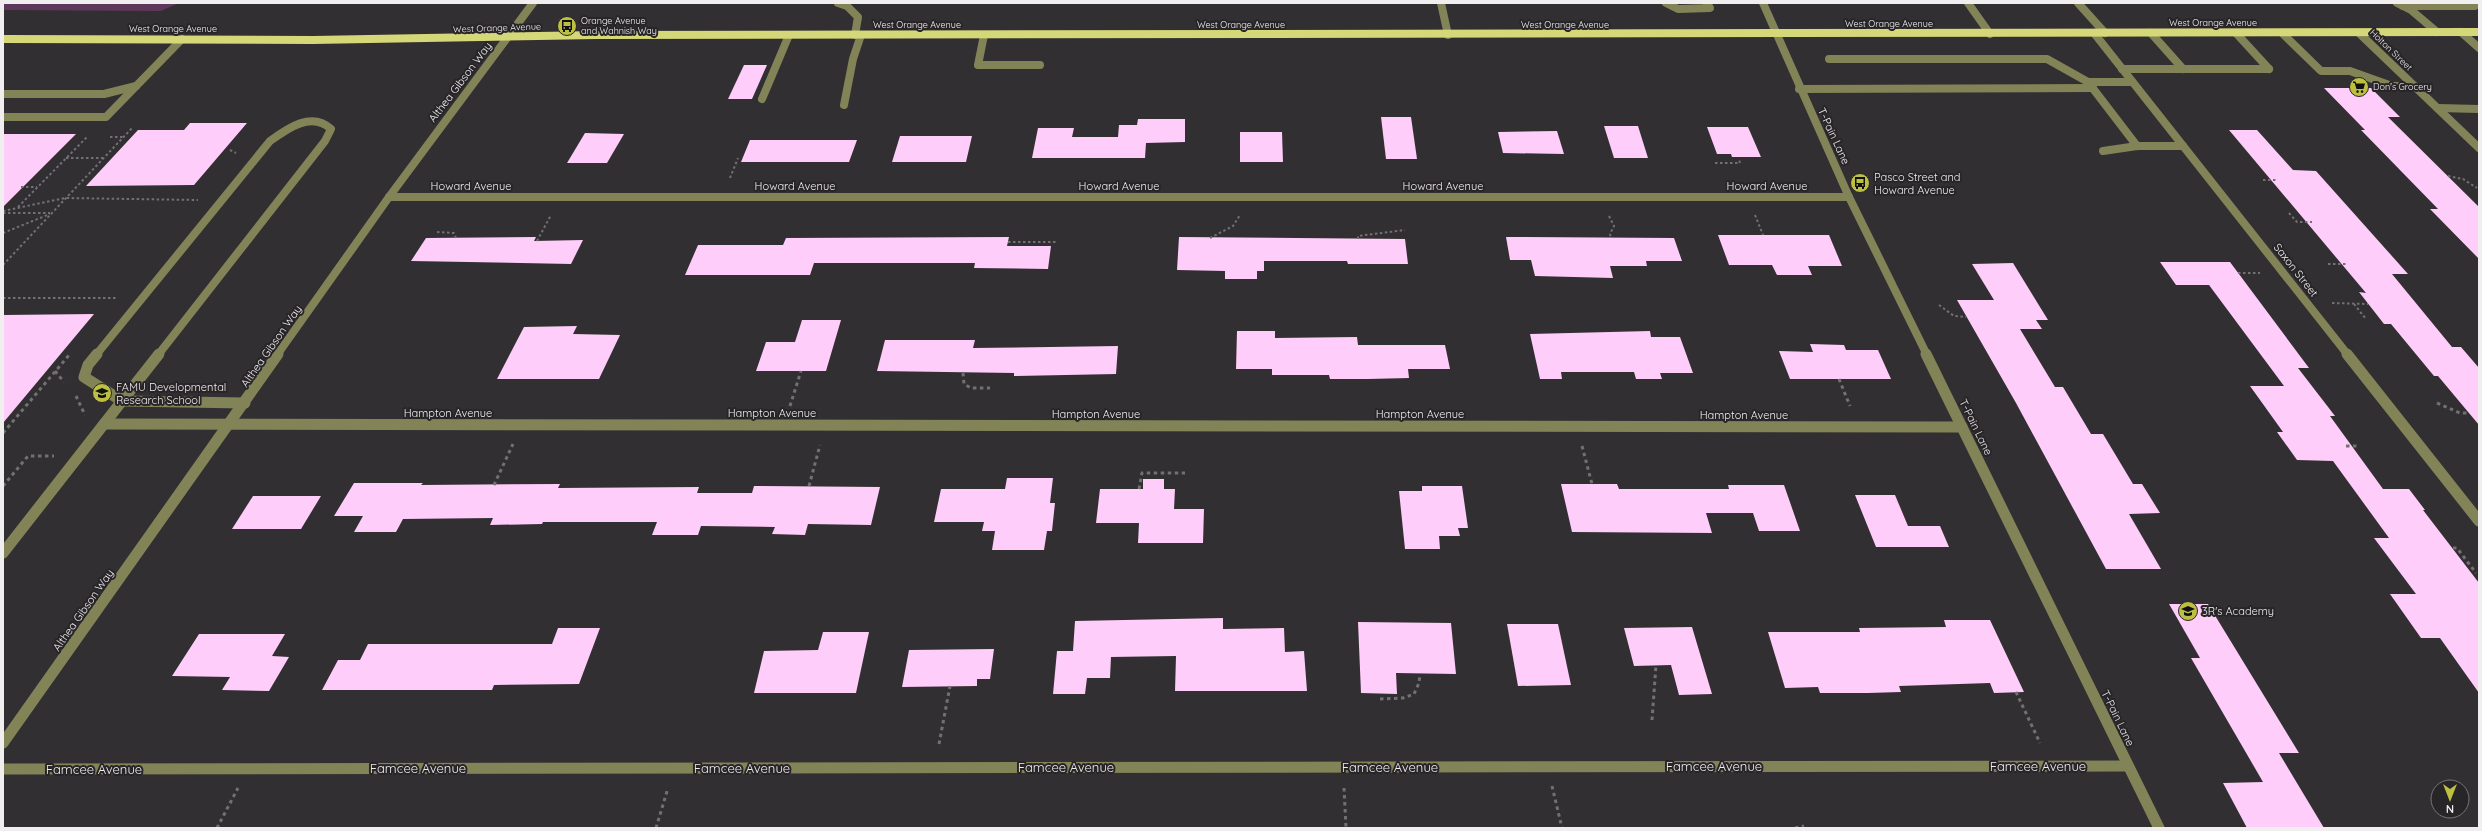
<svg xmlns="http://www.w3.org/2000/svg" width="2482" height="831" font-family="Quicksand,sans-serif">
<rect width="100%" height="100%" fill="#322f32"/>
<path fill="#5e385b" d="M3,3h176l-18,8 -158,-1z"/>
<g fill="#fecdfa">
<path d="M744,65h23l-15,34h-24z"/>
<path d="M2324,88h47l29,29h-12l91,90v52l-49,-50h8l-77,-79h4z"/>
<path d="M1381,117h30l6,42h-31z"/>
<path d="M1138,119h47v23l-39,1 -1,15h-113l6,-30h36l-2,9h46l1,-12h18z"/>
<path d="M190,123h57l-53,62 -108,1 52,-56h46z"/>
<path d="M1604,126h34l10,32h-34z"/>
<path d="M1707,127h41l13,30h-29l-1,-3h-14z"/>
<path d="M2229,130h28l36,40 23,1 92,103h-16l60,73h9l18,21v57l-41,-49h-4l-43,-52h-7l-25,-32 7,1z"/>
<path d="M1557,131l7,23 -61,-1 -5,-21z"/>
<path d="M1240,132h42l1,30h-43z"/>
<path d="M585,133l39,1 -17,29h-40z"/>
<path d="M3,134h73l-73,73z"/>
<path d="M900,136h72l-6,26h-74z"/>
<path d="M750,140h107l-8,22h-108z"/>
<path d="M1718,235h111l13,31h-34l4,9h-35l-5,-10h-43z"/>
<path d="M536,237l-2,4 49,-1 -12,24 -160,-3 15,-23z"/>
<path d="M1009,237l-2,9h44l-3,23 -74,-1 1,-5h-161l-4,12h-125l13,-30h85l3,-7z"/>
<path d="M1179,237l226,2 3,25h-60l-1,-3h-83v10h-7v8h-32v-8l-48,-1z"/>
<path d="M1506,237l168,1 8,23h-36l1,5h-37l3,12 -78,-2 -4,-16h-21z"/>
<path d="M2160,262h70l79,106h-11l37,48h-5l53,73h26l16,21h-2l56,73v110l-39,-55h-19l-31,-44h26l-42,-56h15l-56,-77 -36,-1 -20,-28h6l-33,-46h34l-75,-101h-33z"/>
<path d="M2013,263l35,57h-12l6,9h-22l35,58h8l28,47h12l30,50h9l18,29 -31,1 32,55h-55l-90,-166 -59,-103h37l-22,-36z"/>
<path d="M94,314l-91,109v-108z"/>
<path d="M802,320h39l-15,51h-70l10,-29h29z"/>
<path d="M577,326l-4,8 47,1 -21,44h-102l27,-52z"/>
<path d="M1237,331h38v7l82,-1 1,8h87l5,24h-42l1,9 -41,1h-38l-1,-4h-57v-6h-36z"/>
<path d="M1650,331l1,6h29l13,36h-33l2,6h-26l-2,-7h-73l1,7h-22l-10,-45z"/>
<path d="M885,340h90l-2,8 145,-2 -2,28 -102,2v-3l-137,-2z"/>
<path d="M1810,344l34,1 2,5h32l13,29h-101l-11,-28 34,1z"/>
<path d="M1007,478h46l-3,25h5l-3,28h-5l-3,19h-52l3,-19h-13l2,-9h-50l7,-33h64z"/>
<path d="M1143,479h21v10h11l-1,20h30l-1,34h-65l1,-20h-43l4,-34h43z"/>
<path d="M354,483h69l-2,2 139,-1 -2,4 141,-1 -2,6h55l2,-7 126,1 -9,38 -63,-1 -3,11 -33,-1 3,-7 -74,-1 -3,9h-46l5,-13h-114l-1,2 -52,1 3,-7 -90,1 -7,13h-42l9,-16h-29z"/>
<path d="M1561,484h56l2,5h110l-1,-4h56l16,46h-41l-6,-18h-47l6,20 -140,-1z"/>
<path d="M1422,486h40l6,42h-10l2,8h-21l1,13h-35l-6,-58h23z"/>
<path d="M1855,495h40l13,31h32l9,21h-73z"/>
<path d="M253,496h68l-20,33h-69z"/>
<path d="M2169,604h39l91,149h-20l45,75h-77l-24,-45 40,-1 -72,-124h9z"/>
<path d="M1223,618v11l61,-1 1,24 19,-1 3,40h-132l1,-35 -65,1 -1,21h-23l-2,16h-32l4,-43h16l2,-30z"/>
<path d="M1944,620h46l34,72 -30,1 -4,-10 -91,3 2,6 -33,1h-48l-2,-6 -33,1 -17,-56h92l-1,-4 87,-1z"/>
<path d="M1358,622l93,1 5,51 -60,-1 1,21 -36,-1z"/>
<path d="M1507,624h51l13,61 -53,1z"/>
<path d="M1692,627l20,67 -33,1 -8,-30 -37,1 -10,-38z"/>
<path d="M558,628h42l-21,56 -85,1 -2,5h-170l16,-30h22l8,-16h184z"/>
<path d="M823,632h46l-13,61h-102l10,-42 54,-1z"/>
<path d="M199,634h86l-13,22 17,1 -20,34 -47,-1 8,-13 -58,-1z"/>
<path d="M994,649l-4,30h-13v7l-75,1 7,-37z"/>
</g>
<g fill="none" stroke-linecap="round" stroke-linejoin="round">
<g stroke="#737073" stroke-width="2" stroke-dasharray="2.5 2.5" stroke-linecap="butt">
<path d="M110,137h13"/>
<path d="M230,150l6,3"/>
<path d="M66,158h37"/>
<path d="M1715,163h25l-1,-3"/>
<path d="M2448,176l15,3 14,9"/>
<path d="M730,178l8,-20"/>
<path d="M2263,180h13"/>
<path d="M21,187h16"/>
<path d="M18,207l69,-70"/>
<path d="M3,211l62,-13 133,2"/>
<path d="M3,213h47"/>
<path d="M2289,213l8,9h15"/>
<path d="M1755,215l8,20"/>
<path d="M1609,216l5,10 -4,8 1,4"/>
<path d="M437,232l17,1 2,5"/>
<path d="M3,233l47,-19"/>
<path d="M1210,238l23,-12 7,-11"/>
<path d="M1358,239v-3l47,-6"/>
<path d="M537,241l14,-26"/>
<path d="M1008,242h48"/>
<path d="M2328,264h19"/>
<path d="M3,265l129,-137"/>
<path d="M2238,273h22"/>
<path d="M3,298h113"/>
<path d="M2332,303l36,1"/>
<path d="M2354,304l12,15"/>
<path d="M1939,305l15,11 12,1"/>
</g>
<g stroke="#737073" stroke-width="3" stroke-dasharray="3.5 3.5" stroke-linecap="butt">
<path d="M55,371l9,11"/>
<path d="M963,373l1,11 7,4h19"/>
<path d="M1839,379l11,27"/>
<path d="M76,396l9,19"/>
<path d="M2437,403l23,10h9"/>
<path d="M790,406l11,-35"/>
<path d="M3,433l67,-79"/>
<path d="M1582,446l10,38"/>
<path d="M2346,446h13"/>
<path d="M494,485l19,-41"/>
<path d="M3,486l25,-30h26"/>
<path d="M809,486l11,-41"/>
<path d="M1139,489l3,-16h43"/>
<path d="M2453,548h4l19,25"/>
<path d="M2016,692l24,51"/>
<path d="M1380,699l23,-1 11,-4 5,-11 1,-9"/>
<path d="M1652,720l4,-55"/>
<path d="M939,744l11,-58"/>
<path d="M1552,786l10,42"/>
<path d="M1344,788l2,40"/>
<path d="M217,828l21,-40"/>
<path d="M656,828l12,-40"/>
<path d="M1795,828l9,-2"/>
</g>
<g stroke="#828457" stroke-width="8">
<path d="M838,3l9,3 11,11 -3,18"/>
<path d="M1441,3l7,32"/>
<path d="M1666,3l12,6 32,-1 -3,-5"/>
<path d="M1763,3l86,194 78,158"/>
<path d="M1968,3l22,31"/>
<path d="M2078,3l27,30"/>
<path d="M2397,3l14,7 26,22"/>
<path d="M2403,6h72l2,-3"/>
<path d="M2461,32l18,16"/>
<path d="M2094,33l254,322"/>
<path d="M2151,33l32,36"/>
<path d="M2236,33l33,36"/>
<path d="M2282,33l39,38h29l42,15h22"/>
<path d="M2359,33l120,115"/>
<path d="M984,35l-6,30h62"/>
<path d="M1829,59h218l41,23 49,64"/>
<path d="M2122,69h147"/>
<path d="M2088,82h44"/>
<path d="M1799,89l294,-1"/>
<path d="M3,94h101l32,-8"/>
<path d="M762,99l27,-64"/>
<path d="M844,105l9,-46 8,-24"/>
<path d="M2438,108l41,1"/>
<path d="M3,117h103l76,-78"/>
<path d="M2103,151l34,-5h46"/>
<path d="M389,197h1460"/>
<path d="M96,355l174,-214c18,-13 42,-30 61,-12l-6,12 -167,214"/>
<path d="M277,355l112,-158 144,-194"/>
</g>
<g stroke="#828457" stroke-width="11">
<path d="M97,354l-9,11 -4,12 38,24"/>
<path d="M1926,354l233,474"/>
<path d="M2347,354l132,167"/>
<path d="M122,401l123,2"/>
<path d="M122,401l37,-47"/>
<path d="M104,424l1858,3"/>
<path d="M3,553l119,-152"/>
<path d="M3,743l275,-389"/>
<path d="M3,769l2125,-3"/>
</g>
<path stroke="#d5d878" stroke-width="8" d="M3,39l310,1 284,-5 1882,-3"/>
</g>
<defs>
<g id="bus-disc" transform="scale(1)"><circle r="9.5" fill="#bdbf43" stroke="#282528"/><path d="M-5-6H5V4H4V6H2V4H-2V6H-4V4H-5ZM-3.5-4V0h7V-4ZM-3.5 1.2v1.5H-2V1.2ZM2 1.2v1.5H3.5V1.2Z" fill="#111"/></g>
<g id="supermarket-disc" transform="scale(1)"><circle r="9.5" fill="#bdbf43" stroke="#282528"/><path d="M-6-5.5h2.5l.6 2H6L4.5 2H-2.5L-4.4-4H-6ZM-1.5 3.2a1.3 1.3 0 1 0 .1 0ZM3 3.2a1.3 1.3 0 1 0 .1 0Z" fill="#111"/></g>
<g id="school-disc" transform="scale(1)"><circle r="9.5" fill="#bdbf43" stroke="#282528"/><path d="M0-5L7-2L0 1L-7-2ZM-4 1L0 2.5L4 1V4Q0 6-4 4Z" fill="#111"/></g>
</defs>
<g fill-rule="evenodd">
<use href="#bus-disc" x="567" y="26"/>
<use href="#supermarket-disc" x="2359" y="87"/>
<use href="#bus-disc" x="1860" y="183"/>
<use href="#school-disc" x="102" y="393"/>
<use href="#school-disc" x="2188" y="611"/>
</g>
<g text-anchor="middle" stroke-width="4" stroke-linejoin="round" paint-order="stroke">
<g font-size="9" fill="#f1eef0" stroke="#282528" text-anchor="start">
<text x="581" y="24">Orange Avenue<tspan x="581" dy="10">and Wahnish Way</tspan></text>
<text x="2373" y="90">Don's Grocery</text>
</g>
<g font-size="9" fill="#f1eef0" stroke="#282528">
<text x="2213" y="26">West Orange Avenue</text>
<text x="1889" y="27">West Orange Avenue</text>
<text x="917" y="28">West Orange Avenue</text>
<text x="1241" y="28">West Orange Avenue</text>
<text x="1565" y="28">West Orange Avenue</text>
<text transform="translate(497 28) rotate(-2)" y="3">West Orange Avenue</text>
<text x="173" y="32">West Orange Avenue</text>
<text transform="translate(2391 50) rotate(44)" y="3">Holton Street</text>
</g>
<g font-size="11" fill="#f1eef0" stroke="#282528">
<text transform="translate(460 82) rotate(-53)" y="4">Althea Gibson Way</text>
<text transform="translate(1834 136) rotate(65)" y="4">T-Pain Lane</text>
<text x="471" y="190">Howard Avenue</text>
<text x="795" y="190">Howard Avenue</text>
<text x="1119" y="190">Howard Avenue</text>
<text x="1443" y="190">Howard Avenue</text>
<text x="1767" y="190">Howard Avenue</text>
<text transform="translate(2296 270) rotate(52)" y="4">Saxon Street</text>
<text transform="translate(271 346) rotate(-55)" y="4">Althea Gibson Way</text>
<text x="448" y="417">Hampton Avenue</text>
<text x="772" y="417">Hampton Avenue</text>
<text x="1096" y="418">Hampton Avenue</text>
<text x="1420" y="418">Hampton Avenue</text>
<text x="1744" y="419">Hampton Avenue</text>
<text transform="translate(1976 427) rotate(64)" y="4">T-Pain Lane</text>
<text transform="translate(83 610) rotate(-55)" y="4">Althea Gibson Way</text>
<text transform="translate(2118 718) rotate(64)" y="4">T-Pain Lane</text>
</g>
<g font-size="11" fill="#f1eef0" stroke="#282528" text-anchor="start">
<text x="1874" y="181">Pasco Street and<tspan x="1874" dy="13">Howard Avenue</tspan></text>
<text x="116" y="391">FAMU Developmental<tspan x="116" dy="13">Research School</tspan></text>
<text x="2202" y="615">3R's Academy</text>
</g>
<g font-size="13" fill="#f1eef0" stroke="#282528">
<text x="1714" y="771">Famcee Avenue</text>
<text x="2038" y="771">Famcee Avenue</text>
<text x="1066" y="772">Famcee Avenue</text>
<text x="1390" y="772">Famcee Avenue</text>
<text x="418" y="773">Famcee Avenue</text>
<text x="742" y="773">Famcee Avenue</text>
<text x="94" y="774">Famcee Avenue</text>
</g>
</g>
<rect width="2482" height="831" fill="none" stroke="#f1eef0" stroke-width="8"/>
<g transform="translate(2450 799) rotate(180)"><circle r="19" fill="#282528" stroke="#787578"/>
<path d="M0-3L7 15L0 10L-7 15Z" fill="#bdbf43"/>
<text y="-6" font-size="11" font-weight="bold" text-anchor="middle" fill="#f1eef0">N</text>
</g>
</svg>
